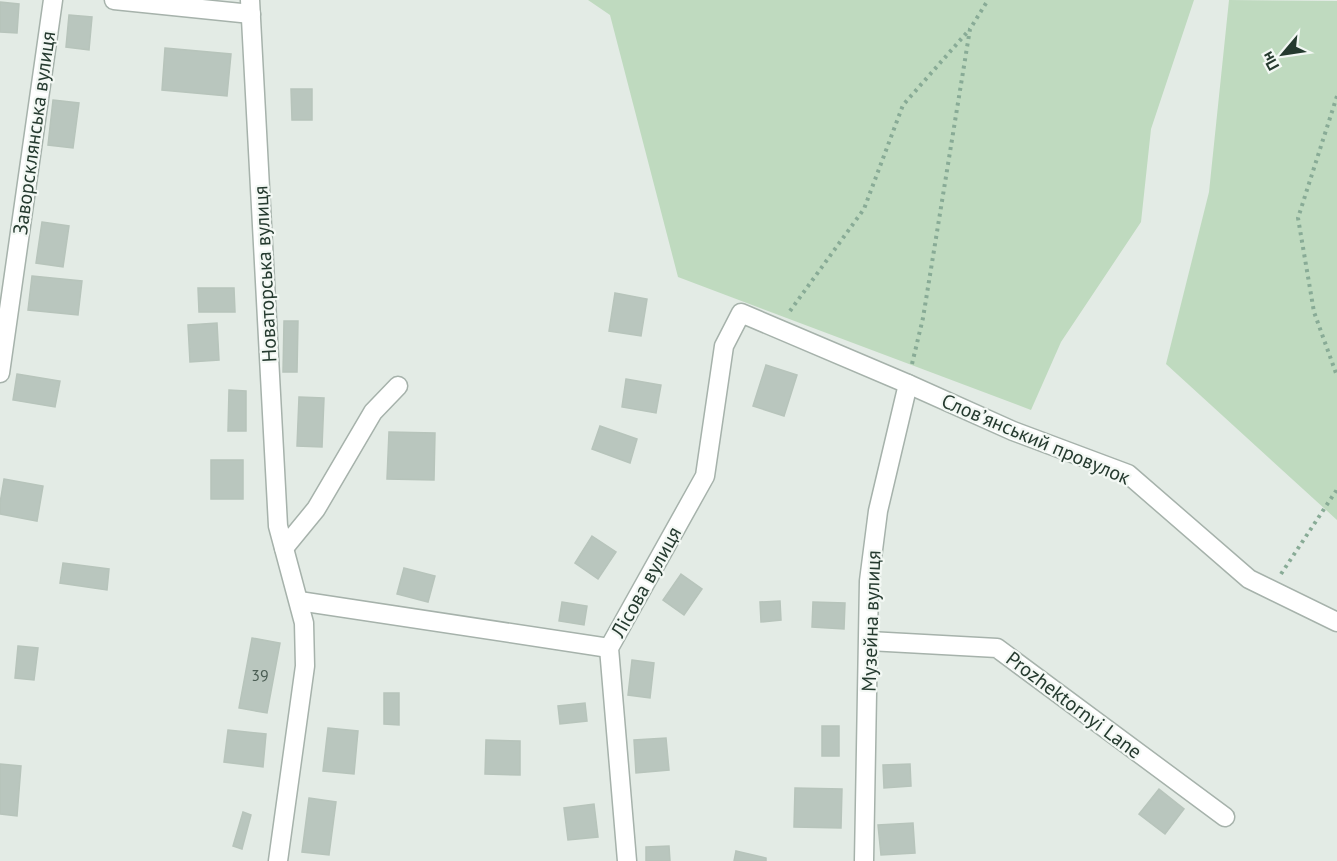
<svg xmlns="http://www.w3.org/2000/svg" width="1337" height="861" font-family="'PT Sans',sans-serif">
<rect width="100%" height="100%" fill="#e3ebe5"/>
<g fill="#bfdabf">
<path d="M588,0h606l-43,129 -10,93 -80,120 -30,68 -353,-133 -68,-262z"/>
<path d="M1229,0l108,1v519l-171,-156 43,-172z"/>
</g>
<g fill="#b9c6be" stroke="#b7c4bb" stroke-width="1.5">
<path d="M0,2l19,2 -2,29 -17,-1z"/>
<path d="M69,15l23,2 -3,33 -23,-3z"/>
<path d="M165,48l66,6 -4,42 -65,-6z"/>
<path d="M291,89h21v31h-20z"/>
<path d="M53,100l26,3 -6,45 -25,-3z"/>
<path d="M42,222l27,4 -6,41 -27,-4z"/>
<path d="M32,276l50,5 -4,34 -50,-5z"/>
<path d="M198,288h36l1,24h-36z"/>
<path d="M615,293l32,6 -6,37 -32,-5z"/>
<path d="M284,321h14l-1,51h-14z"/>
<path d="M217,323l2,37 -29,2 -2,-37z"/>
<path d="M766,365l31,10 -13,41 -31,-10z"/>
<path d="M17,374l43,7 -5,26 -42,-7z"/>
<path d="M626,379l35,6 -5,28 -34,-6z"/>
<path d="M229,390l17,1v40h-18z"/>
<path d="M299,397l25,1 -2,49 -25,-1z"/>
<path d="M600,426l37,13 -7,24 -38,-14z"/>
<path d="M389,432l46,1 -1,47 -47,-1z"/>
<rect x="211" y="460" width="32" height="39"/>
<path d="M4,479l39,7 -6,35 -37,-7v-11z"/>
<path d="M592,536l24,16 -18,27 -23,-16z"/>
<path d="M63,563l46,6 -2,21 -47,-7z"/>
<path d="M404,568l31,8 -7,26 -31,-8z"/>
<path d="M681,574l21,15 -18,26 -21,-15z"/>
<path d="M780,601l1,19 -20,2 -1,-20z"/>
<path d="M562,602l25,4 -3,19 -25,-4z"/>
<path d="M813,602l32,1 -1,26 -32,-2z"/>
<path d="M252,638l28,5 -13,70 -28,-5z"/>
<path d="M18,646l20,2 -4,32 -19,-2z"/>
<path d="M632,660l22,3 -4,35 -22,-3z"/>
<path d="M384,693h15v32l-15,-1z"/>
<path d="M585,703l2,18 -27,3 -2,-18z"/>
<rect x="822" y="726" width="17" height="30"/>
<path d="M328,728l30,3 -4,43 -31,-3z"/>
<path d="M228,730l38,4 -3,33 -39,-5z"/>
<path d="M666,738l3,32 -33,3 -2,-33z"/>
<path d="M486,740l34,1v34l-35,-1z"/>
<path d="M0,764l21,2 -4,50 -17,-2z"/>
<path d="M910,764l1,22 -27,2 -1,-23z"/>
<path d="M795,788l47,1 -1,39 -47,-1z"/>
<path d="M1159,789l25,20 -19,25 -26,-20z"/>
<path d="M309,798l27,4 -7,53 -27,-3z"/>
<path d="M594,804l4,33 -30,3 -4,-32z"/>
<path d="M243,812l8,3 -9,34 -9,-3z"/>
<path d="M913,823l2,30 -34,2 -3,-30z"/>
<path d="M669,846l1,15h-24v-14z"/>
<path d="M736,851l30,7v3h-32z"/>
</g>
<g fill="none" stroke-linecap="round" stroke-linejoin="round">
<g stroke="#a6b2ab" stroke-width="21">
<g id="minor">
<path d="M114,0l137,14"/>
<path d="M250,0l28,526 26,97 1,43 -27,195"/>
<path d="M0,373l53,-373"/>
<path d="M284,548l32,-39 57,-97 25,-26"/>
<path d="M299,601l310,47"/>
<path d="M869,641l128,7 228,169"/>
<path d="M627,861l-18,-213 96,-172 19,-130 17,-33 167,71 105,47 115,43 121,105 88,43"/>
<path d="M864,861l5,-280 9,-70 30,-127"/>
</g>
</g>
<g stroke="#88ab96" stroke-width="4" stroke-dasharray="3 4.5" stroke-linecap="butt">
<path d="M1337,96l-39,122 16,94 23,64"/>
<path d="M790,311l74,-102 39,-104 67,-76"/>
<path d="M912,364l11,-46 47,-289 18,-29"/>
<path d="M1281,574l55,-83 1,-3"/>
</g>
<use href="#minor" stroke="#fff" stroke-width="18"/>
</g>
<g text-anchor="middle" stroke-width="4.5" stroke-linejoin="round" paint-order="stroke">
<g font-size="16" fill="#4a5d53">
<text x="260" y="681">39</text>
</g>
<g font-size="20" fill="#253a2f" stroke="#f3f8f4">
<text transform="translate(34 133) rotate(-82)" y="7">Заворсклянська вулиця</text>
<text transform="translate(265 274) rotate(-93)" y="7">Новаторська вулиця</text>
<text transform="translate(1036 439) rotate(23)" y="7">Словʼянський провулок</text>
<text transform="translate(646 582) rotate(-61)" y="7">Лісова вулиця</text>
<text transform="translate(871 621) rotate(-88)" y="7">Музейна вулиця</text>
<text transform="translate(1074 705) rotate(37)" y="7">Prozhektornyi Lane</text>
</g>
</g>
<g transform="translate(1283 54) rotate(241)" stroke="#f3f8f4" stroke-width="4.5" paint-order="stroke">
<path d="M0-4.5L10 22L0 15L-10 22Z" fill="#253a2f"/>
<text y="-9" font-size="16" font-weight="bold" text-anchor="middle" fill="#253a2f">Пн</text>
</g>
</svg>
